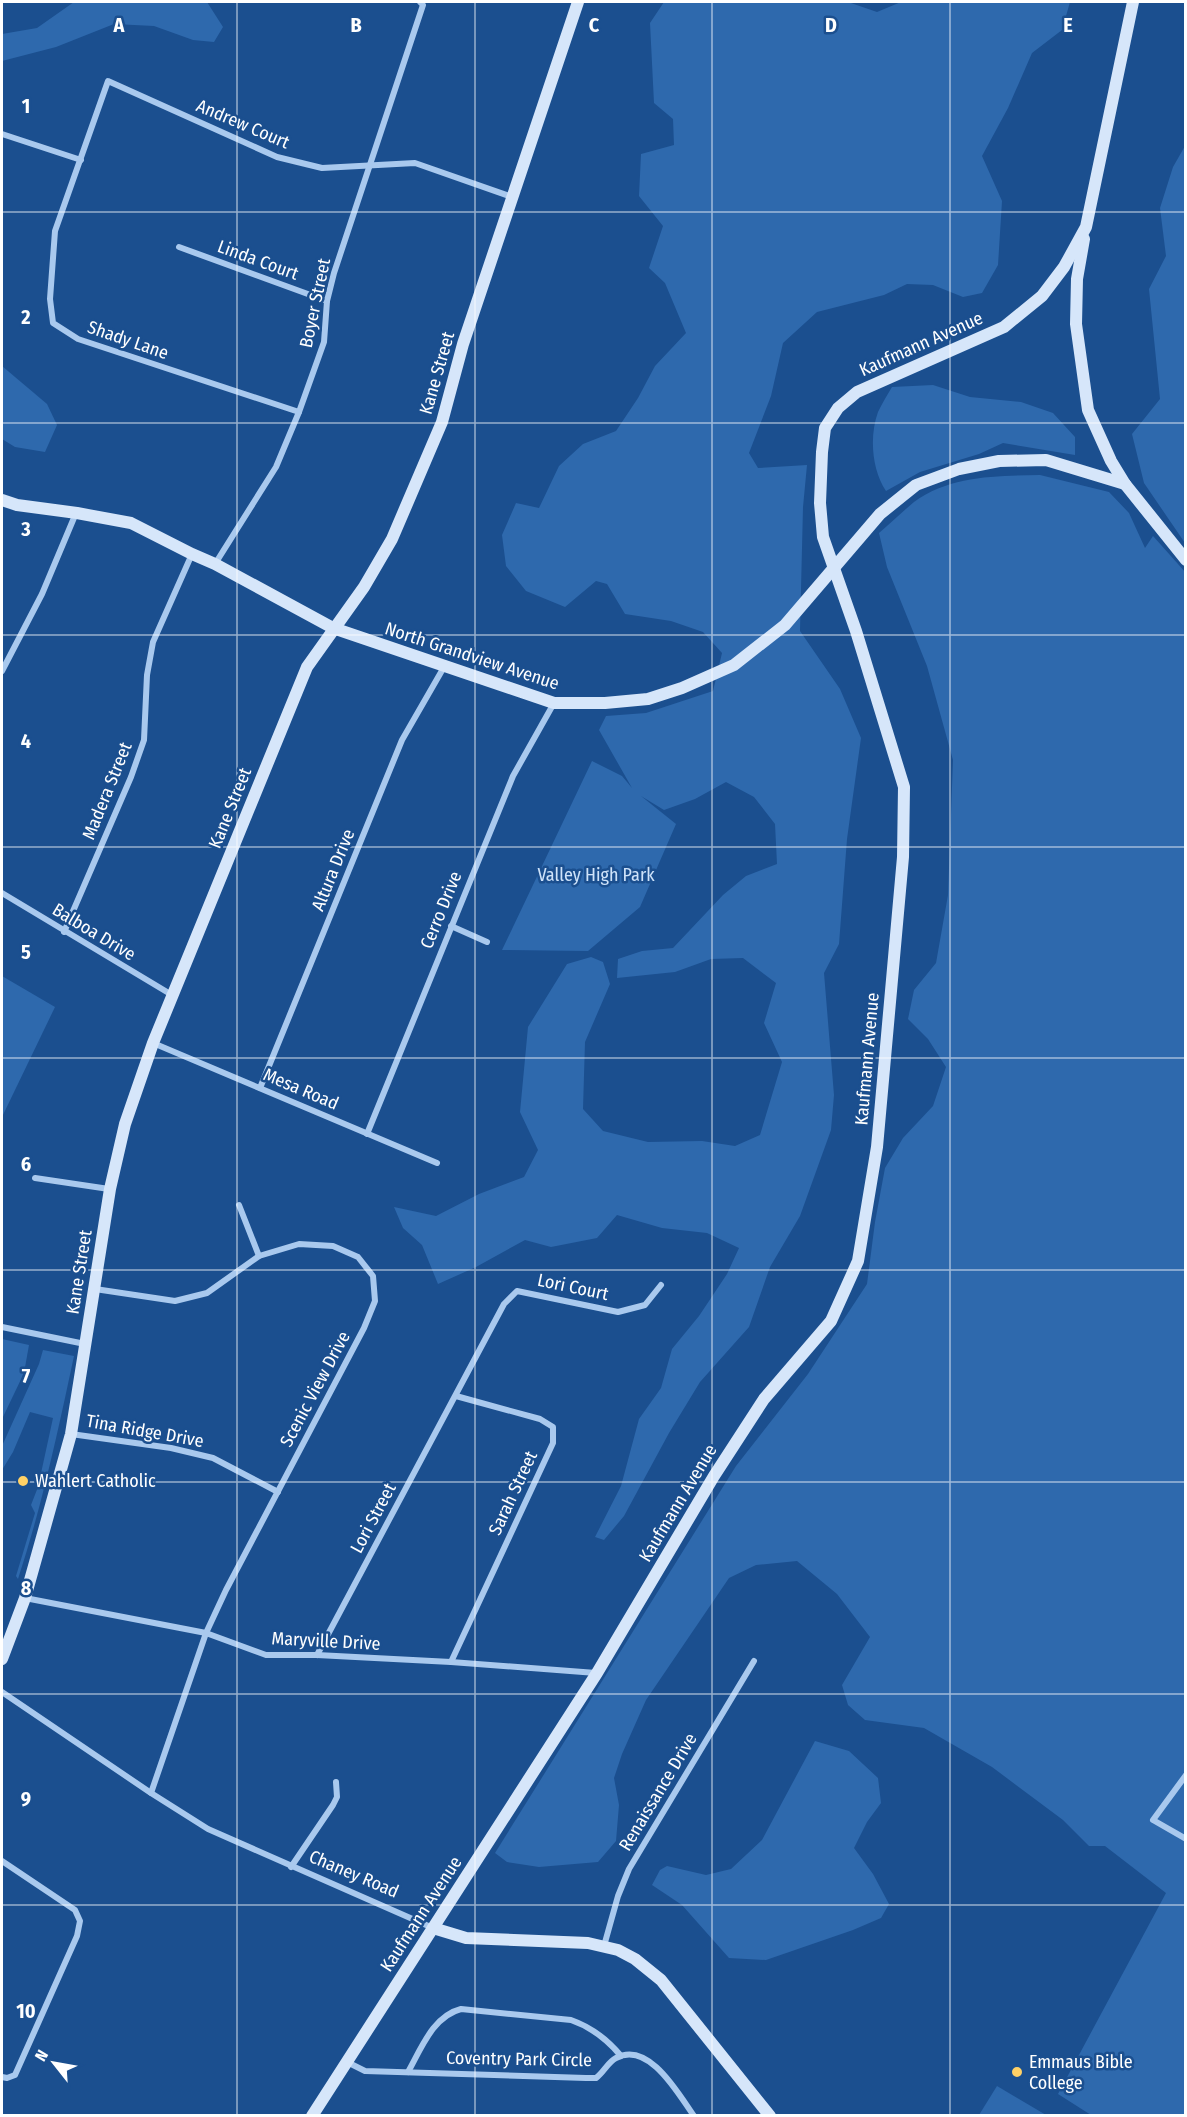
<svg xmlns="http://www.w3.org/2000/svg" width="1187" height="2117" font-family="'Fira Sans Condensed',sans-serif">
<rect width="100%" height="100%" fill="#1b4f8f"/>
<g fill="#2e69ad">
<path d="M74,2h133l16,25 -9,15 -21,-2 -39,-14 -40,-2 -58,23 -54,14v-27l35,-6z"/>
<path d="M664,2h184l29,10 24,-10 39,1 130,-1 -8,28 -30,23 -24,55 -26,48 20,45 -4,64 -16,28 -19,4 -30,-12 -26,-1 -23,11 -67,17 -34,31 -12,53 -22,57 9,15 49,-3 -4,42 -3,124 40,58 21,49 -14,101 -8,105 -15,29 10,122 -3,35 -31,86 -30,51 -21,60 -49,55 -31,51 -45,83 -20,24 -9,-3 26,-51 18,-67 22,-31 11,-39 27,-33 28,-42 12,-26 -32,-15 -45,-5 -45,-13 -20,23 -46,9 -26,-7 -49,27 -38,17 -16,-39 -19,-17 -9,-21 42,9 43,-22 45,-17 14,-27 -18,-38 8,-85 39,-63 24,-7 12,5 7,22 -25,58 -2,67 20,22 45,11 54,-1 33,5 25,-11 22,-73 -18,-39 12,-40 -33,-25 -32,1 -36,13 -58,6 1,-19 24,-8 31,-3 50,-53 23,-19 31,-12 -2,-40 -21,-27 -28,-15 -31,17 -31,11 -23,-14 35,28 -36,83 -52,44 -86,-1 90,-189 30,15 10,12 -33,-58 7,-14 40,-3 67,-22 9,-38 -19,-21 -32,-11 -46,-7 -18,-30 -11,-3 -31,26 -39,-16 -20,-25 -4,-31 14,-32 23,5 20,-42 24,-22 33,-13 22,-33 17,-32 31,-33 -21,-50 -16,-15 14,-42 -24,-30 2,-42 33,-9 -1,-26 -19,-16 -4,-80z"/>
<path d="M1185,146v397l-41,-60 -12,-49 28,-35 -11,-110 17,-33 -6,-48 13,-41z"/>
<path d="M2,366l45,38 10,21 -12,27 -30,-5 -13,-8z"/>
<path d="M933,385l37,12 51,5 32,11 22,24v18l-72,-12 -24,11 -59,18 -34,19c-14,-21 -17,-54 -8,-79 4,-8 9,-17 14,-25z"/>
<path d="M1040,475l69,17 20,21 16,35 8,-12 33,37 -1,1542h-94l-33,-21 108,-201 -61,-47h-16l-26,-26 -71,-53 -68,-39 -59,-8 -17,-15 -6,-20 28,-48 -33,-43 -40,-33 -41,4 -27,13 -83,122 -24,54 -8,24 5,27 -3,36 -18,21 -59,5 -32,-5 -12,-9 241,-387 72,-92 59,-90 8,-62 10,-54 18,-30 30,-32 13,-39 -18,-28 -20,-20 6,-29 22,-27 12,-68 5,-135 -26,-94 -40,-99 -8,-34c12,-10 23,-21 35,-31 37,-27 83,-26 126,-27z"/>
<path d="M2,976l53,31 -53,110z"/>
<path d="M2,1339l27,6 -5,28 -22,46z"/>
<path d="M43,1350l31,6c-16,75 -32,150 -56,223l-2,-3 19,-63 -4,-8 7,-18 15,-69 -23,-6 -17,40 -11,18v-24l37,-82z"/>
<path d="M815,1741l34,10 29,27 3,25 -14,19 -13,26 19,26 16,30 -8,14 -28,12 -87,30 -37,-2 -47,-53 -30,-20 8,-15 7,-4 39,9 25,-6 31,-29z"/>
<path d="M997,2086l49,29h-67z"/>
</g>
<g fill="none" stroke-linecap="round" stroke-linejoin="round">
<g stroke="#a9c9ee" stroke-width="6">
<path d="M2,134l79,26"/>
<path d="M179,247l148,54"/>
<path d="M299,412l-221,-73 -25,-16 -3,-24 5,-68 53,-150 169,76 45,11 93,-5 97,34"/>
<path d="M215,564l61,-97 23,-55 25,-70 3,-41 7,-28 89,-268 -3,-3"/>
<path d="M2,671l40,-77 34,-81"/>
<path d="M2,893l170,102"/>
<path d="M451,926l36,16"/>
<path d="M64,932l67,-155 13,-37 3,-65 6,-33 39,-88"/>
<path d="M153,1043l284,120"/>
<path d="M260,1088l142,-348 42,-73"/>
<path d="M367,1134l146,-358 41,-73"/>
<path d="M35,1178l74,11"/>
<path d="M239,1205l20,51"/>
<path d="M95,1289l80,12 32,-8 52,-37 40,-12 34,2 25,11 15,19 2,25 -11,27 -138,262 -20,43 -55,160"/>
<path d="M2,1327l83,17"/>
<path d="M71,1434l100,14 42,10 65,34"/>
<path d="M25,1598l181,35 60,22h51l134,7 145,11"/>
<path d="M317,1655l187,-351 13,-13 101,21 27,-7 16,-20"/>
<path d="M451,1662l102,-219v-16l-13,-8 -84,-23"/>
<path d="M2,1692l149,101 57,36 225,99"/>
<path d="M1186,1775l-33,45 33,19"/>
<path d="M2,1861l73,49 5,11 -3,15 -62,139 -8,3 -5,-1"/>
<path d="M291,1867l42,-62 4,-8 -1,-15"/>
<path d="M604,1946l14,-50 11,-27 125,-208"/>
<path d="M347,2062l18,9 221,7h10c8,-6 12,-16 20,-20 33,-18 63,37 78,58"/>
<path d="M408,2072c13,-23 25,-56 53,-63l110,11c20,7 36,19 50,36"/>
</g>
<g stroke="#d6e6fa" stroke-width="12">
<path d="M1084,239l-7,40 -1,45 12,86 23,51 14,23 61,76"/>
<path d="M2,500l15,5 60,8 54,10 61,31 23,10 118,64 221,75h51l43,-4 34,-11 52,-23 51,-40 95,-111 36,-29 43,-16 40,-8 47,-1 79,24"/>
<path d="M2,1659l23,-61 46,-164 39,-245 15,-65 28,-81 154,-376 57,-80 28,-48 50,-117 21,-78 115,-342"/>
<path d="M433,1928l33,10 122,5 30,7 17,9 26,21 109,136"/>
<path d="M312,2116l285,-443 117,-197 50,-77 67,-78 27,-60 19,-114 26,-290 1,-70 -48,-156 -33,-94 -3,-34 2,-51 3,-24 13,-20 19,-16 147,-65 38,-31 22,-29 22,-40 47,-225"/>
</g>
</g>
<path fill="none" stroke="#fff" stroke-width="1.5" stroke-opacity="0.55" d="M237,2v2114M475,2v2114M712,2v2114M950,2v2114M2,212h1184M2,423h1184M2,635h1184M2,847h1184M2,1058h1184M2,1270h1184M2,1482h1184M2,1694h1184M2,1905h1184"/>
<g fill="#ffd166" stroke="#1b4f8f" stroke-width="2">
<circle cx="23" cy="1481" r="6"/>
<circle cx="1017" cy="2072" r="6"/>
</g>
<g text-anchor="middle" stroke-width="5" stroke-linejoin="round" paint-order="stroke">
<g font-size="18" fill="#fff" stroke="#1b4f8f">
<text transform="translate(243 124) rotate(23)" y="6">Andrew Court</text>
<text transform="translate(258 260) rotate(20)" y="6">Linda Court</text>
<text transform="translate(315 303) rotate(-78)" y="6">Boyer Street</text>
<text transform="translate(128 340) rotate(19)" y="6">Shady Lane</text>
<text transform="translate(921 344) rotate(-24)" y="6">Kaufmann Avenue</text>
<text transform="translate(437 373) rotate(-74)" y="6">Kane Street</text>
<text transform="translate(472 656) rotate(18)" y="6">North Grandview Avenue</text>
<text transform="translate(107 791) rotate(-68)" y="6">Madera Street</text>
<text transform="translate(230 808) rotate(-68)" y="6">Kane Street</text>
<text transform="translate(333 870) rotate(-68)" y="6">Altura Drive</text>
<text transform="translate(441 910) rotate(-68)" y="6">Cerro Drive</text>
<text transform="translate(94 932) rotate(31)" y="6">Balboa Drive</text>
<text transform="translate(867 1059) rotate(-85)" y="6">Kaufmann Avenue</text>
<text transform="translate(301 1089) rotate(23)" y="6">Mesa Road</text>
<text transform="translate(79 1272) rotate(-81)" y="6">Kane Street</text>
<text transform="translate(573 1287) rotate(12)" y="6">Lori Court</text>
<text transform="translate(315 1389) rotate(-62)" y="6">Scenic View Drive</text>
<text transform="translate(145 1431) rotate(10)" y="6">Tina Ridge Drive</text>
<text transform="translate(513 1493) rotate(-65)" y="6">Sarah Street</text>
<text transform="translate(678 1503) rotate(-59)" y="6">Kaufmann Avenue</text>
<text transform="translate(373 1518) rotate(-62)" y="6">Lori Street</text>
<text transform="translate(326 1641) rotate(3)" y="6">Maryville Drive</text>
<text transform="translate(658 1792) rotate(-59)" y="6">Renaissance Drive</text>
<text transform="translate(354 1874) rotate(23)" y="6">Chaney Road</text>
<text transform="translate(421 1914) rotate(-57)" y="6">Kaufmann Avenue</text>
<text transform="translate(519 2059) rotate(1)" y="6">Coventry Park Circle</text>
</g>
<g font-size="18" fill="#cfe3fa" stroke="#1b4f8f">
<text x="596" y="881">Valley High Park</text>
</g>
<g font-size="18" fill="#fff" stroke="#1b4f8f" text-anchor="start">
<text x="35" y="1487">Wahlert Catholic</text>
<text x="1029" y="2068">Emmaus Bible<tspan x="1029" dy="21">College</tspan></text>
</g>
</g>
<g font-size="20" text-anchor="middle" font-weight="bold" fill="#fff" stroke="#1b4f8f" stroke-width="5" stroke-linejoin="round" paint-order="stroke">
<text x="119" y="32">A</text>
<text x="356" y="32">B</text>
<text x="594" y="32">C</text>
<text x="831" y="32">D</text>
<text x="1068" y="32">E</text>
<text x="26" y="113">1</text>
<text x="26" y="324">2</text>
<text x="26" y="536">3</text>
<text x="26" y="748">4</text>
<text x="26" y="959">5</text>
<text x="26" y="1171">6</text>
<text x="26" y="1383">7</text>
<text x="26" y="1595">8</text>
<text x="26" y="1806">9</text>
<text x="26" y="2018">10</text>
</g>
<rect width="1187" height="2117" fill="none" stroke="#ffffff" stroke-width="6"/>
<g transform="translate(54 2063) rotate(301)" stroke="#1b4f8f" stroke-width="4.5" paint-order="stroke">
<path d="M0-4.5L10 22L0 15L-10 22Z" fill="#ffffff"/>
<text y="-9" font-size="16" font-weight="bold" text-anchor="middle" fill="#ffffff">N</text>
</g>
</svg>
